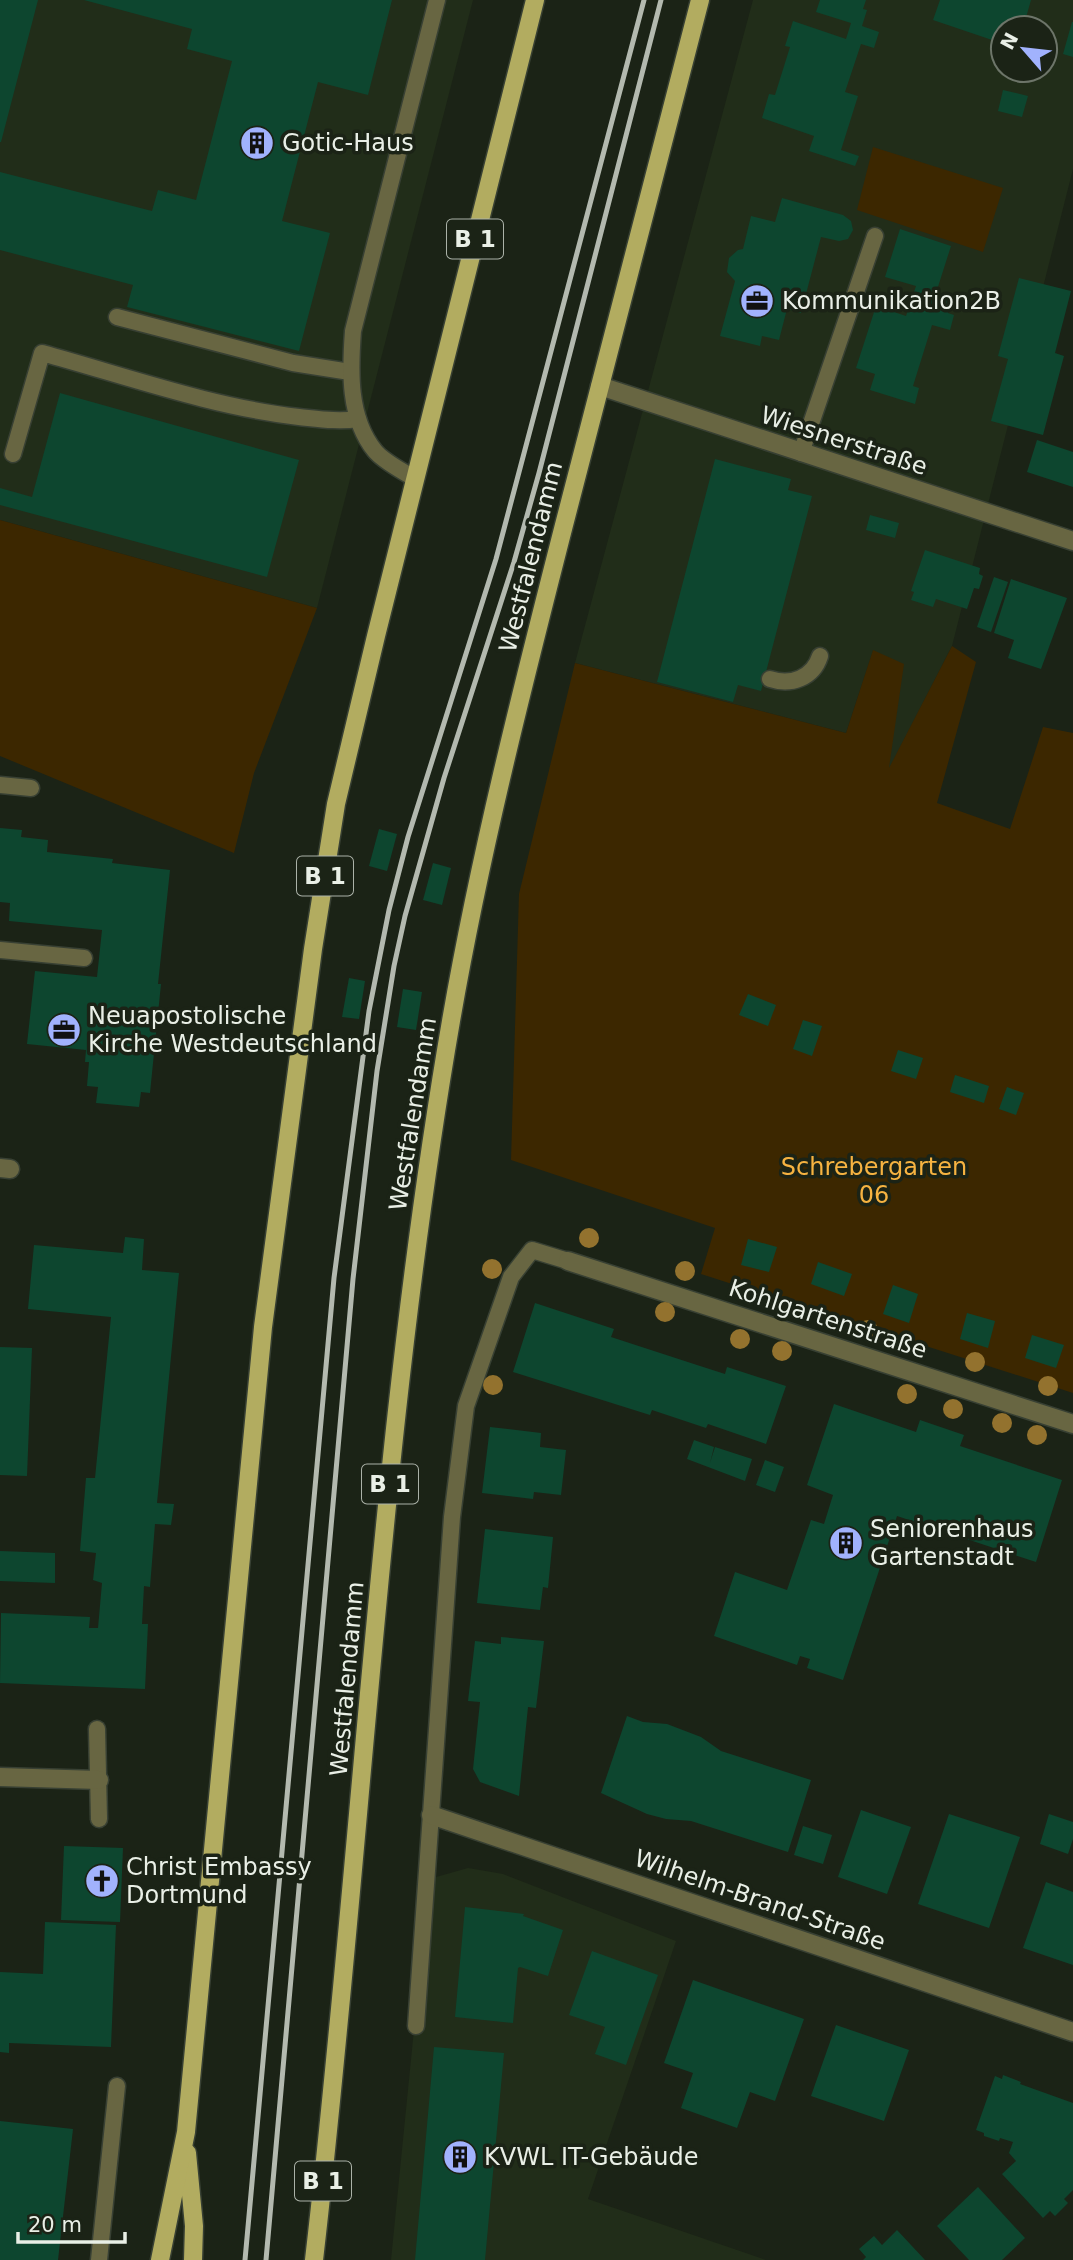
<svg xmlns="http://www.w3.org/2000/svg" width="1073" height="2260" font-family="'DejaVu Sans',sans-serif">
<rect width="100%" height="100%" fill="#1b2316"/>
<g fill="#212d19" fill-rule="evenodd">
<path d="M0,0h473l-156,608 -317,-88z"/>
<path d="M753,0h320v169l-121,477 -64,125 -15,-120 -27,82 -271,-70zM1003,28h42v42h-42z"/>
<path d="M468,1868l35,6 173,67 -88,258 178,61h-375l38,-381z"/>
</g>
<g fill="#3c2700">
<path d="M873,147l130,41 -20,64 -126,-42z"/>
<path d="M0,520l317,88 -63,165 -20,80 -234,-97z"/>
<path d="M952,646l24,16 -39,141 73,26 33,-102 30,6v660l-372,-119 14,-46 -204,-68 8,-266 56,-231 271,70 27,-83 31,14 -15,104z"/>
</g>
<g fill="#0d462f">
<path d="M0,0h38l-37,142h-1z"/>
<path d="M84,0h308l-24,95 -50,-13 -36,139 48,12 -31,118 -172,-44 6,-22 -133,-35v-78l152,39 6,-21 38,10 36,-139 -45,-12 5,-20z"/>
<path d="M820,0h46l-3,9 4,1 -5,16 17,6 -5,16 -13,-4 -16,48 13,4 -17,54 18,6 -4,10 -46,-15 5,-15 -52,-18 7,-24 6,1 15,-48 -5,-1 8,-25 53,18 5,-16 -35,-11z"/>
<path d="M940,0h91l-8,28h-20v3l-5,-1 -3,11 -62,-21z"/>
<path d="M1072,22h1v35l-10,-3z"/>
<path d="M1003,90l25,6 -6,21 -24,-6z"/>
<path d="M782,198l61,17 8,6 2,9 -5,9 -9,2 -18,-4 -20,76 -14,-4 -8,31 -17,-4 -2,10 -40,-10 15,-55 -8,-9 2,-14 9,-8 5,-1 8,-33 24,6z"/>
<path d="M900,229l51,17 -15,47 16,5 -4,15 6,2 -4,15 -18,-5 -19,61 6,2 -4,16 -45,-14 5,-16 -19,-6 20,-62 30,10 10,-30 -31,-9z"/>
<path d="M1019,278l52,13 -16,62 9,3 -21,79 -52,-14 17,-62 -10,-3z"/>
<path d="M60,393l239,67 -32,117 -267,-72v-17l32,9z"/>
<path d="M1037,440l36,12v35l-46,-15z"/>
<path d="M715,459l76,20 -3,11 24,6 -51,195 -23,-6 -5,17 -76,-20z"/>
<path d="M870,515l29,8 -4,15 -29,-8z"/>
<path d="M925,550l55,18 -1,6 4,2 -4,13 -5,-1 -7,21 -31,-10 -3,8 -22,-7 3,-8 -3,-1z"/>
<path d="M994,577l14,5 -17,50 -14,-5z"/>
<path d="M1011,579l56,19 -26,71 -33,-11 6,-18 -20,-7z"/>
<path d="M0,828l22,2 -1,7 27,3 -1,12 66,7 -1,4 58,7 -12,114h3l-11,109 -9,-1 -2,15 -43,-4 2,-16 -11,-1 2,-24h-4l1,-12 -59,-6 8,-73 62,6 5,-47 -93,-9 1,-18 -10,-1z"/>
<path d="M379,829l18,5 -10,37 -18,-5z"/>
<path d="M433,863l18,5 -9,37 -19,-5z"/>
<path d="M349,978l16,3 -6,38 -17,-2z"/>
<path d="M403,989l19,3 -6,38 -19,-3z"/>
<path d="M748,994l28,11 -8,21 -29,-11z"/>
<path d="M803,1020l19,6 -10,30 -19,-7z"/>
<path d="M898,1050l25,8 -7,21 -25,-8z"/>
<path d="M955,1075l34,11 -5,17 -34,-11z"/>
<path d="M1007,1087l17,6 -8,22 -17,-6z"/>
<path d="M125,1237l19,2 -2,31 37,3 -22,230 17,1 -3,21 -16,-1 -5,63 -6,-1 -2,38h6l-3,65 -145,-6 1,-70 89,4 -1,11h9l4,-45 -9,-3 3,-27 -16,-2 6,-73h9l16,-161 -83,-8 6,-64 89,8z"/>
<path d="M748,1239l29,8 -8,25 -28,-7z"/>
<path d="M818,1262l34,12 -8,22 -33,-12z"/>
<path d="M893,1285l25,9 -9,29 -26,-9z"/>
<path d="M535,1303l79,26 -3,8 86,28 28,9 2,-7 59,19 -20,58 -58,-20 -2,4 -54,-18 -2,5 -137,-43z"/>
<path d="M967,1313l28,8 -7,27 -28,-9z"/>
<path d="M1032,1335l32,10 -8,23 -31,-10z"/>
<path d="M0,1347l32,1 -5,128 -27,-1z"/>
<path d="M834,1404l82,28 4,-12 44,15 -4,11 102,34 -26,82 -139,-46 -54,164 -36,-12 3,-9 -10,-3 -3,9 -83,-29 21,-64 52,18 24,-70 13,4 9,-29 -26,-10z"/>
<path d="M490,1427l51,6 -1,14 26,3 -5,45 -27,-3 -1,7 -51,-6z"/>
<path d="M694,1440l20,7 -4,16 5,-16 37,12 -7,22 -58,-22z"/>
<path d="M765,1460l19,7 -9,25 -19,-7z"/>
<path d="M485,1529l68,8 -5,51 -5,-1 -3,23 -63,-7z"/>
<path d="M0,1551l55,2v30l-55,-2z"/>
<path d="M501,1637l43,4 -8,67 -8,-1 -9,89 -39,-14 -7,-13 7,-67 -12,-1 7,-60 26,3z"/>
<path d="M627,1716l16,6 24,2 34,13 20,14 90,29 -23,72 -97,-31 -25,-2 -19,-5 -46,-21z"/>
<path d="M861,1810l50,17 -24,67 -49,-17z"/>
<path d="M949,1814l71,23 -31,91 -71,-24z"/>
<path d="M1049,1814l24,8v17l-5,15 -28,-10z"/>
<path d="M803,1826l29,9 -9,29 -29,-9z"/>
<path d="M64,1846l59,2 -3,74 -59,-2z"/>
<path d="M1046,1882l27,10v73l-50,-17z"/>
<path d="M465,1907l59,7 -1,2 40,14 -15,46 -28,-9 -2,1 -5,55 -58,-6z"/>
<path d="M45,1922l71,3 -5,122 -102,-4v10l-9,-1v-80l43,2z"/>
<path d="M592,1951l66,24 -32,90 -31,-11 10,-27 -36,-12z"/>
<path d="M693,1980l111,39 -29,82 -25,-9 -13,36 -56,-20 12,-35 -29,-10z"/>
<path d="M836,2025l73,25 -25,71 -73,-25z"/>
<path d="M434,2047l70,6 -19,207h-70z"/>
<path d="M1003,2075l18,7 -1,2 53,19v87l-9,9 4,4 -13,13 -5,-5 -7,7 -41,-44 14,-13 -7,-8 4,-11 -13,-4 -1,3 -15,-5v-3l-8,-3 19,-54 7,3z"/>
<path d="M0,2121l73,8 -15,131h-58z"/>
<path d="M978,2187l47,51 -23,22h-33l-32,-34z"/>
<path d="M897,2230l28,30h-62l3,-3 -7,-8 15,-13 8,9z"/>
</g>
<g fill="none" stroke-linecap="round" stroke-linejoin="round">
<g stroke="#384033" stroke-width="19">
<g id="lane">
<path d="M117,317l176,46 57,9"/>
<path d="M801,453l74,-217"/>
<path d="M13,454l29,-101c84,23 170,54 257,64 20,2 39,5 59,2"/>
<path d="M415,479c-12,-8 -31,-17 -40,-28 -27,-33 -25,-81 -22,-120l84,-331"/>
<path d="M770,679c21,7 43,-1 50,-23"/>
<path d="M0,785l31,3"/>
<path d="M0,950l84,8"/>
<path d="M97,1729l2,90"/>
<path d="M416,2026l36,-509 14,-111 45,-129 21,-27 36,11"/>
<path d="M99,2260l18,-174"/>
</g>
</g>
<g stroke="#384033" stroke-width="21">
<g id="street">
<path d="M600,386l473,155"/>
<path d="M0,1168l10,1"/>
<path d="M568,1261l505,163"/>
<path d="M0,1777l99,3"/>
<path d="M431,1815l642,217"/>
</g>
</g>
<g stroke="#384033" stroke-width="21">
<g id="primary">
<path d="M187,2153l7,73 -1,34"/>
<path d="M160,2260l26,-128 77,-805 50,-378 23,-145 40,-168 159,-636"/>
<path d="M314,2260c48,-412 66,-830 137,-1239 29,-167 71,-332 113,-496 45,-175 91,-350 136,-525"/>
</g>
</g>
<use href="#lane" stroke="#686642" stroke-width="16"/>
<use href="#street" stroke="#686642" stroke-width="18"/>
<use href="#primary" stroke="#b2ac60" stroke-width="18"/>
<g stroke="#b3b9af" stroke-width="5">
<path d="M245,2260l89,-982 35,-267 20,-101 19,-73 88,-278 148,-559"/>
<path d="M266,2260l87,-981 24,-208 17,-105 11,-50 39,-138 70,-216 25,-89 122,-473"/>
</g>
</g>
<g fill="#93722e">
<circle cx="589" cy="1238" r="10"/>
<circle cx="492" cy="1269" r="10"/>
<circle cx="685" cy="1271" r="10"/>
<circle cx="665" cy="1312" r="10"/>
<circle cx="868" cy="1330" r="10"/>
<circle cx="740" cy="1339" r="10"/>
<circle cx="782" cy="1351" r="10"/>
<circle cx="975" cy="1362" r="10"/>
<circle cx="493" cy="1385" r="10"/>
<circle cx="1048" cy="1386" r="10"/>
<circle cx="907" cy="1394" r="10"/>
<circle cx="953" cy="1409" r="10"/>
<circle cx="1002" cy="1423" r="10"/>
<circle cx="1037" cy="1435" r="10"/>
</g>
<defs>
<g id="building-disc" transform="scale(1.75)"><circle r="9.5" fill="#a1b2fd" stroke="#1b2316"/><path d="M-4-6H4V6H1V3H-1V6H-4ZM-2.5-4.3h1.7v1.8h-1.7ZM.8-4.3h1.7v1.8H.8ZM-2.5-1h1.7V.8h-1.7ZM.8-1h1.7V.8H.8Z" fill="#111"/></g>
<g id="office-disc" transform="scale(1.75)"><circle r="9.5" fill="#a1b2fd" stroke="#1b2316"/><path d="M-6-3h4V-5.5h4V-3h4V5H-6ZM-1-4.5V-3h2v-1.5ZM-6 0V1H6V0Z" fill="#111"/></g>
<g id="church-disc" transform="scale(1.75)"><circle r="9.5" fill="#a1b2fd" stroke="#1b2316"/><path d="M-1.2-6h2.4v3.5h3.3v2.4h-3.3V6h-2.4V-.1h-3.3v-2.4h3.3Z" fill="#111"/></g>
</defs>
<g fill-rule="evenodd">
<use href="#building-disc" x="257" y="143"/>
<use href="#office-disc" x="757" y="301"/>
<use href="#office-disc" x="64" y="1030"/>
<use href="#building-disc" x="846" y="1543"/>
<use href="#church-disc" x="102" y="1881"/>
<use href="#building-disc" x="460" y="2157"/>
</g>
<g text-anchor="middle" stroke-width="7" stroke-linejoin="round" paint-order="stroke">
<g fill="#1b2316" stroke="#abb2a8" stroke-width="2">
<rect x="447" y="219.5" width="56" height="39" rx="5"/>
<rect x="297" y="856.5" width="56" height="39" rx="5"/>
<rect x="362" y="1464.5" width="56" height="39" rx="5"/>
<rect x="295" y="2161.5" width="56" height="39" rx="5"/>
</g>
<g font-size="23" font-weight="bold" fill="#e9efe6">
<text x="475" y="247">B 1</text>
<text x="325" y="884">B 1</text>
<text x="390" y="1492">B 1</text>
<text x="323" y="2189">B 1</text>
</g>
<g font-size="24" fill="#e9efe6" stroke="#1b2316" text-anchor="start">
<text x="282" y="151">Gotic-Haus</text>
<text x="782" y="309">Kommunikation2B</text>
<text x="88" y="1024">Neuapostolische<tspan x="88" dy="28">Kirche Westdeutschland</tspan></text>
<text x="870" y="1537">Seniorenhaus<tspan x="870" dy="28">Gartenstadt</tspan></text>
<text x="126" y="1875">Christ Embassy<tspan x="126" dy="28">Dortmund</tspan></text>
<text x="484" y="2165">KVWL IT-Gebäude</text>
</g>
<g font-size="24" fill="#e9efe6" stroke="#1b2316">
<text transform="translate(844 441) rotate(18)" y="8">Wiesnerstraße</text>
<text transform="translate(531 557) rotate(-76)" y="8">Westfalendamm</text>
<text transform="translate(413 1114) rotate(-81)" y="8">Westfalendamm</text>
<text transform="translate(828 1319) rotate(18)" y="8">Kohlgartenstraße</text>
<text transform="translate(347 1679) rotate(-85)" y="8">Westfalendamm</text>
<text transform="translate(760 1900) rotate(19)" y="8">Wilhelm-Brand-Straße</text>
</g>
<g font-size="24" fill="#f6b341" stroke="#1b2316">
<text x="874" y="1175">Schrebergarten<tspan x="874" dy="28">06</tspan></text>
</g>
</g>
<g transform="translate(1024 49) rotate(298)"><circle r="33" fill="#1b2316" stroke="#6d7569" stroke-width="2"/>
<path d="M0-5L12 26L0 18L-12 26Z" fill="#a1b2fd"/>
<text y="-10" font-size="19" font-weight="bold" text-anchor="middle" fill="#e9efe6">N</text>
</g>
<path d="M18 2232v10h107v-10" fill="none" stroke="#e9efe6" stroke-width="3.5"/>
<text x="28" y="2232" font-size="21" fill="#e9efe6" stroke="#1b2316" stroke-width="5" paint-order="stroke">20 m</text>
</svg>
